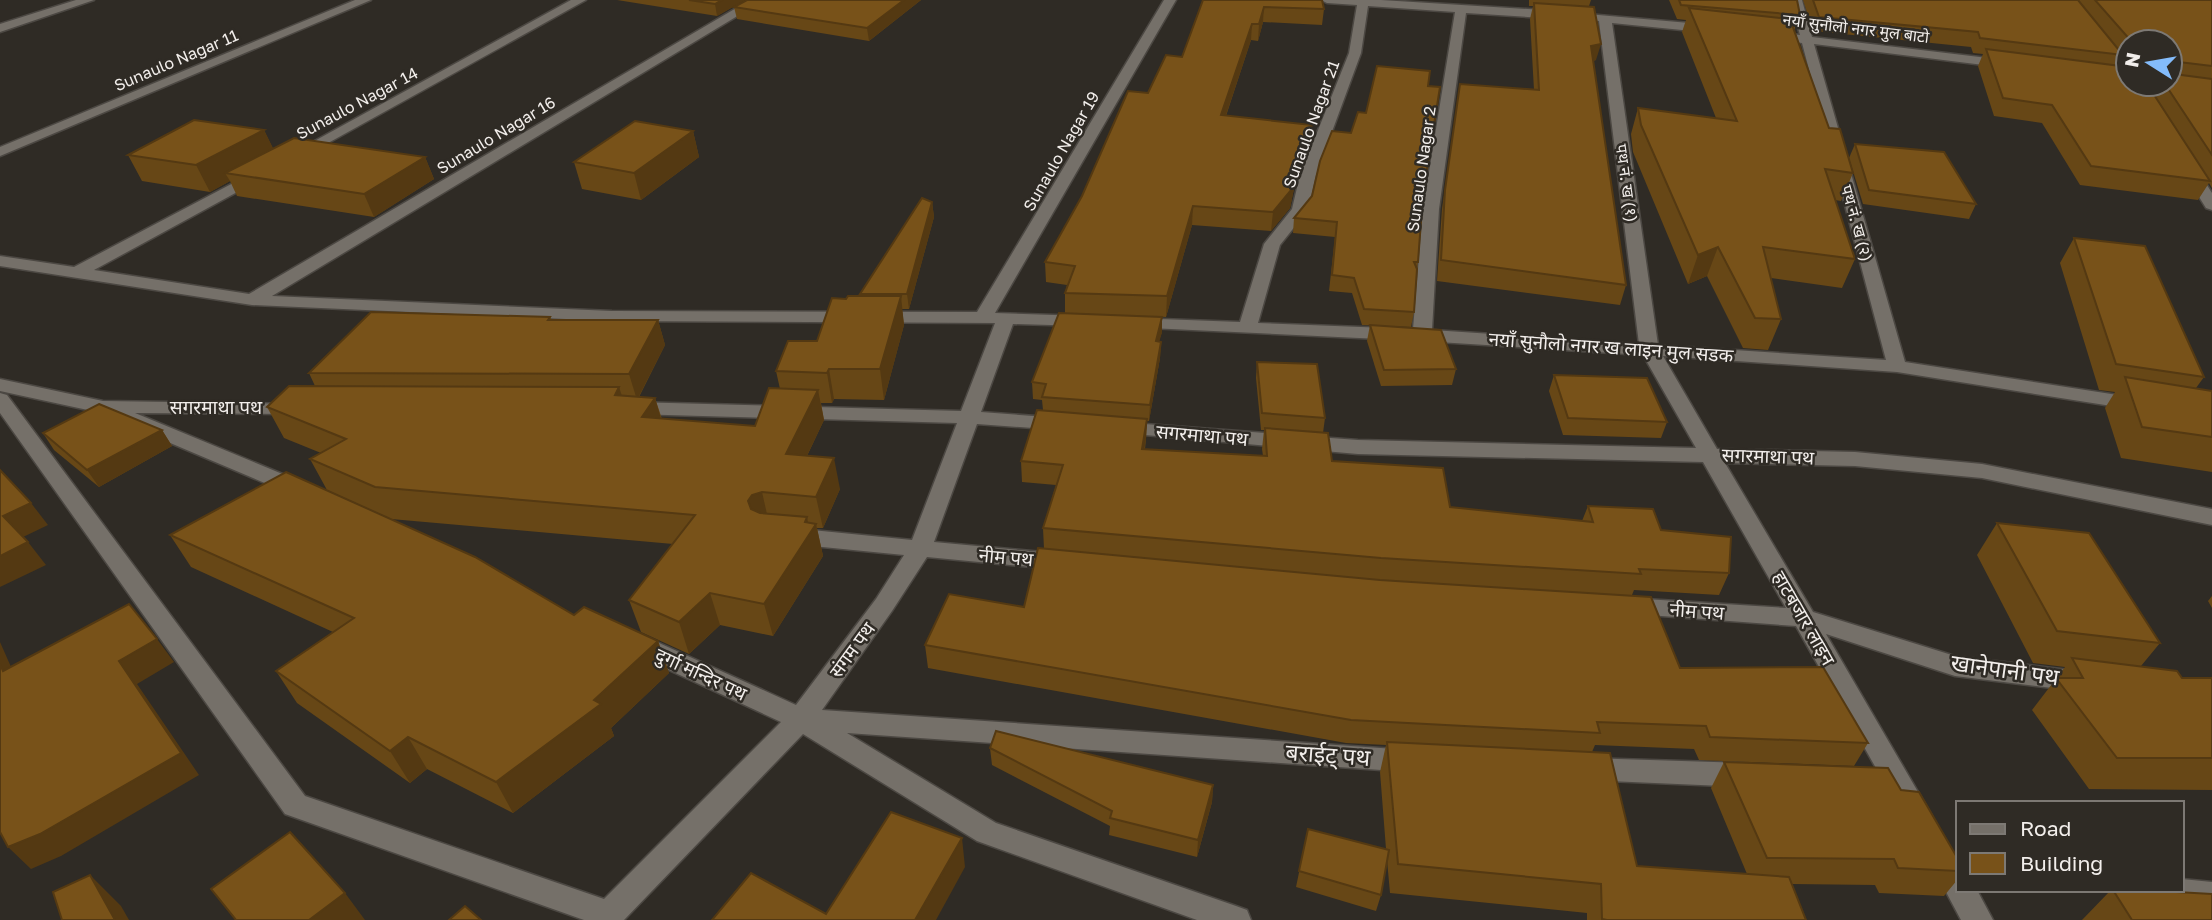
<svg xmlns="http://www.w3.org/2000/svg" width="2212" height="920" font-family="'Golos Text','Noto Sans Devanagari',sans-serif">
<rect width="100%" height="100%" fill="#2f2b25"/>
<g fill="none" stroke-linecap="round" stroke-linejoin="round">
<g stroke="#4c4843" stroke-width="3">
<g id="minor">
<path d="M76,0h18l-94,32v-8z"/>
<path d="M355,0h16l-371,156v-9z"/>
<path d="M571,0h15l-285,158h-10l-2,-3z"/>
<path d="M750,0h14l-492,296 340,15 365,1 187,-312h12l-181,313 90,3 9,5 -9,5 -72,-2 -32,88 80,6 7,2 3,4 -3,4 -7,2 -84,-6 -43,118 129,12 8,2 4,6 -4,6 -8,2 -136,-13 -35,54 -70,99 588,40 10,3 4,8 -4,8 -10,3 -563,-39 149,90 240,83 11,4 4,10h-54l-220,-79 -174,-107 -179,186h-40l-299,-106 -285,-401v-20l7,2 298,401 299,103 177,-177 -151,-70 -3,-7 3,-7 9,-2 9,2 148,67 80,-106 28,-44 -112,-11 -8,-2 -3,-6 3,-6 8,-2 120,12 45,-117 -325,-9 -7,-2 -3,-4 3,-4 7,-2 329,9 34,-88 -383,-2 -360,-16 -252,-39v-10l74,11 184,-97 8,5 -3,3 -169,92 155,24z"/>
<path d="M1321,0h60l178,11 6,4 -6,4 -93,-6 -27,196 -7,121 207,14 -40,-323 -12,-1v-6l125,11 6,4 -6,4 -100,-10 46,322 228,15 -84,-317 -33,-4 -6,-4 6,-4 31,4 -10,-35h12l10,37 201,24v6l-5,1 -194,-24 91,318 232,36 7,2 3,4 -3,4 -7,2 -240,-38 -234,-16 54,93 138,3 127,12 230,45v16l-230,-47 -127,-12 -130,-3 88,149 142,44 130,16 9,3 4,7 -4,7 -9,3 -130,-16 -129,-42 106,182 -4,9 -10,3 -10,-3 -112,-199 -175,-13 -4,-6 4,-6 8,-3 157,10 -83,-146 -345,-8 -247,-22 -3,-4 3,-4 7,-2 240,18 338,8 -53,-93 -221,-14 -294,-14 -3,-4 9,-5 106,4 24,-78 28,-35 8,-34 49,-122 8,-48 -30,-2zM1368,6l87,6 -32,197 -10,120 -155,-6 22,-78 28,-35 8,-35 45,-122z"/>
<path d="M2062,0h12l54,66v12l-5,-1z"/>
<path d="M2189,163l5,2 18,28v17l-6,-2 -25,-40z"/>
<path d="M0,379l103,22 199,3 3,4 -3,4 -7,2 -160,-1 174,72 3,5 -3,5h-16l-196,-83 -97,-21z"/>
<path d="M1586,758l160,5 10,4 4,8 -4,8 -10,4 -160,-7 -10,-3 -4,-8 4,-8z"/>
<path d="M1958,877v13h19l16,30h-32l-16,-30 4,-10z"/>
<path d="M2182,879l30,3v28l-61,-6 -11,-4 -4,-10h46z"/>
</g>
</g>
<use href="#minor" fill="#757069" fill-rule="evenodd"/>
</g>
<g fill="#674716" fill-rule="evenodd">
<path d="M617,0h128l-28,16z"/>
<path d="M747,0h174l-52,41 -132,-22 -3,-12z"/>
<path d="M1203,0l121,9 -2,16 -59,-3 -5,19 -7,-1 -25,76 86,9 -2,18 -13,31 -7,34 -19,23 -79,-6 -26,92 -101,-4v-20l2,-8 -21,-3 -1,-20 103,-169 34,-36z"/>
<path d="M1529,0h62l-2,6 7,54 -3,1 33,224 -6,20 -183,-24 5,-72 18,-125 74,6 -4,-71 3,-13h-4z"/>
<path d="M1669,0h128l3,15 -5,14h-1l35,99 24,45 -12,28 -6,-1 20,59 -13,29 -71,-10 10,41 -13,31 -25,-2 -36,-72 -19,8 -55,-132 -2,-18 7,-26 78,10 -34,-86 4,-12 -9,-1z"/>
<path d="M1803,0h409v188l-3,-5 -11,17 -118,-15 -38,-62 -48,-7 -16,-50 5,-12 -10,-1 -2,-6 -158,-16zM2128,42h42v42h-42l-10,-18 5,-10 5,6z"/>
<path d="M1428,86l-5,108 -9,118 -3,15 -49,-2 -10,-32 -23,-2 6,-54 -42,-4 1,-15 18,-22 39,-63 15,-20z"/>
<path d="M264,130l9,19 152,8 9,22 -60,38 -137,-21 -7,-15 -20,11 -68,-11 -14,-26z"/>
<path d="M693,131l6,26 -58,43 -59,-11 -8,-27z"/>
<path d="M1855,144l121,60 -7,15 -106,-15 -14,-46z"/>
<path d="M932,202l2,15 -25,92h-7l2,16 -20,75 -50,-1 -2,4h-11l3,17 -17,36 33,33 -17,39h-6l6,28 -50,80 -53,-11 -31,29 -48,-22 -12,-32 44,-56 -282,-25 -64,-29 -17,-31 11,-6 -37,-15 -17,-31 48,-21 -6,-13 241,-56 2,3h106l7,25 -26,52 16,1 7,21 93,7 25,-37 -4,-18 41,-30 29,-42 15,-3 -1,-2z"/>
<path d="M2074,238l130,139 -8,11 16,3v81l-91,-14 -16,-50 10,-16 -16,-2 -39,-127z"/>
<path d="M1370,325l86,44 -4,16 -71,1 -14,-45z"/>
<path d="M1162,332l-3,9 2,1 -1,16 -11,63h-2l-1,18 -1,10 118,7 -1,-7 2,-19h-3l-5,-52 1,-16 68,56 -2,15 9,28 118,46 132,14 6,-15 73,24 68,43 -10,22 -85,-5 -2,5 48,73 188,75 -14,23 -155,-6 -5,-11 -99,-4 -3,7 45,114 110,8 -36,-86 13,-26 177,28 57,69v20l-14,17 -65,-3 -4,-8 -83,-1 14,36h-219v-7l-197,-20 -3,-33 -6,35 -5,16 -80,-24 12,-58 78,20 -6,-77 6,-27 -40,-2 -418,-75 -3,-23 99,-38 20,-58 -1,-21 13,-43 -34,-3 -1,-21 22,-51 -1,-10 -9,-1 -1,-17z"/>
<path d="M1554,375l113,47 -6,16 -98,-3 -14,-44z"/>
<path d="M162,430l10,16 -73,41 -45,-37 -11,-17z"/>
<path d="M1997,523l163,120 -19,23 41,12h30v112l-123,-1 -57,-79 33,-43 -32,-4 -56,-108z"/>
<path d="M170,535l404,80 84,26 11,32 -58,55 3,8 -101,77 -86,-44 -17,14 -113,-80 -21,-32 57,-39 -142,-65z"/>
<path d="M2212,596v12l-4,-7z"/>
<path d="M990,748l223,37 -1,17 -15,55 -88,-22 1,-9 -118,-61z"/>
<path d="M2111,890h30l71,30h-130z"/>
</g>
<g fill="#543912">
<path d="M722,0h23l-28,16 -2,-12z"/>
<path d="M904,0h17l-52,41 -2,-13z"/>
<path d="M1264,7l-1,15 -5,19 1,-17z"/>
<path d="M1252,24l-1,16 -31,93 1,-18z"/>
<path d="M1601,44l-5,16 -10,3 5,-17z"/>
<path d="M2179,62l-9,15v-9z"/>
<path d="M1312,125l-2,18 -13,31 -7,34 -19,23 2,-19 26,-56z"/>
<path d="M264,130l13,26 -52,17 5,8 -20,11 -14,-27z"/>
<path d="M693,131l6,26 -58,43 -7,-27z"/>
<path d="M425,157l9,22 -60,38 -10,-23z"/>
<path d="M932,202l2,15 -25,92 -2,-15z"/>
<path d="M1193,206l-1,19 -26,92 1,-21z"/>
<path d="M1718,247l-11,29 -19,8 10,-29z"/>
<path d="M901,296l3,29 -20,75 -4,-31z"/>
<path d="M1162,317v15l-7,25 1,-16z"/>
<path d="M658,320l7,25 -28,55 -8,-26z"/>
<path d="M1161,342l-1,16 -11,63 1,-16z"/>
<path d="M829,369l5,30 -2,4 -5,-30z"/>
<path d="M619,387l10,30 -14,-22z"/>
<path d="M818,390l6,30 -31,65 -7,-31z"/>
<path d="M655,398l9,31 -22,-12z"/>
<path d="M1147,419l-1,20 -5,31 1,-21z"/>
<path d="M162,430l10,16 -73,41 -12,-17z"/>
<path d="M834,458l6,31 -17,39 -7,-31z"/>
<path d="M762,492l7,31 -13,10 -8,-32 4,-6z"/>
<path d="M31,503l17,22 -27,13 -18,-22z"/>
<path d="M807,517l3,16 6,-9 7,32 -50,80 -9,-32z"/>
<path d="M28,542l18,23 -46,22v-31z"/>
<path d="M710,593l10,32 -31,29 -10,-32z"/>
<path d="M157,639l17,23 -37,22 62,91 -138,81 -30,13 -23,-22 111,-186z"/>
<path d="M658,641l11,32 -58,55 3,8 -101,77 -17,-31 98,-82z"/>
<path d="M0,642l23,52 -20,-23 -3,-7z"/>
<path d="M408,737l19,32 -17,14 -20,-32z"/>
<path d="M1213,785l-1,17 -15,55 1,-17z"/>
<path d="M962,838l3,29 -29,53h-21z"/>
<path d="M90,875l31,31 8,14h-14z"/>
<path d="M345,893l20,27h-56z"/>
</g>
<g fill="#785219" stroke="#543912" stroke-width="2">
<path d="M689,0h33l-7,4z"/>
<path d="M747,0h157l-37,28 -133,-21z"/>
<path d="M1203,0h119l2,9 -60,-2 -5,17h-7l-31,91 91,10 -13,31 -7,33 -19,23 -80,-6 -26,90 -102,-3 10,-27 -30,-4 37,-66 46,-105 20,2 18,-38 16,2z"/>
<path d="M1679,0h118l3,15 -119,-10z"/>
<path d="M1813,0h265l45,55 -143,-17 -2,-6 -159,-15z"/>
<path d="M2095,0h117v66l-33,-4 -9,6v-26h-38z"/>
<path d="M1534,3l60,4 7,37 -10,2 35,239 -185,-25 4,-70 15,-106 79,6z"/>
<path d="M1689,8l101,11 39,109 11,1 13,44 -28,-4 30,90 -92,-12 18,72 -26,-1 -37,-71 -20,8 -57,-130 -3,-17 99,13z"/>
<path d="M1986,49l142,18v17h19l63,97 -119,-15 -39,-61 -49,-7z"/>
<path d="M1377,66l53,5 -2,15 12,1 -17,107 -5,68h-4l3,7 -3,43 -50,-3 -10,-31 -22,-3 5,-53 -43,-4 18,-22 8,-35 12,-30 19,2 7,-21 8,1z"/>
<path d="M2170,69l4,5 38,5v76l-47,-71h5z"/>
<path d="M194,120l70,10 -68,35 -68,-10z"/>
<path d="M635,121l58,10 -59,42 -60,-11z"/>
<path d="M294,138l131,19 -61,37 -139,-21z"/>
<path d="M1855,144l89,8 32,52 -107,-14z"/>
<path d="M922,198l10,4 -25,92h-47z"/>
<path d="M2074,238l71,8 59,131 -88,-13z"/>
<path d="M848,296h53l-21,73h-51l-2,4 -51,-2 12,-30h29l15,-43 14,1z"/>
<path d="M371,312l179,5 -2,3h110l-29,54 -320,-1z"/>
<path d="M1059,313l103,4 -6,24 5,1 -11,63 -108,-8 4,-13 -14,-2z"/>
<path d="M1370,325l71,5 15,39 -72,1z"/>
<path d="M1257,362l60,2 8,54 -63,-5z"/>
<path d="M1554,375l93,3 20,44 -99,-4z"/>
<path d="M2125,377l87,14v46l-70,-10z"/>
<path d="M289,386l330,1 -4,8 40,3 -13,19 113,9 14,-38 49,2 -32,64 48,4 -18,39 -54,-5 -10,3 -4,6 3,8 9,4 47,4 -2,5 11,2 -52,80 -54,-11 -31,29 -50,-22 66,-85 -320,-28 -65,-28 36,-20 -79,-32z"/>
<path d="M99,404l63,26 -75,40 -44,-37z"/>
<path d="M1037,410l110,9 -5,30 125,7 -2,-28 63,5 4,28 111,7 7,39 143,15 -5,-16 65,3 8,21 70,7 -2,36 -90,-4 2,5 -260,-16 -338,-30 20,-63 -42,-4z"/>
<path d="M0,470l31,33 -28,13 25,26 -28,14z"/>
<path d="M286,472l189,85 99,58 10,-8 74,34 -64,59 7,4 -105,78 -88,-45 -18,14 -114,-80 78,-53 -184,-83z"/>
<path d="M1997,523l92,10 71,110 -103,-12z"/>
<path d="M1038,548l342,32 271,17 29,71 143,-1 45,76 -158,-6 -4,-11 -109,-4 3,11 -249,-13 -426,-75 24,-51 75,13z"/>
<path d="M129,604l28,35 -38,22 62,92 -141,81 -32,13 -8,-15v-168l3,7z"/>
<path d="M2072,658l105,13 5,7h30v80h-95l-61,-80h27z"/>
<path d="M996,731l217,54 -15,55 -88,-22 2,-7 -122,-63z"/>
<path d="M1387,742l223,11 27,113 152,11 17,43h-199l-5,-1 -1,-35 -203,-20z"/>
<path d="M1724,762l164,6 13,22 18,2 39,67v12l-60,-3 -4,-9 -127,-1z"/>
<path d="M891,812l71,26 -47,82h-203l39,-47 75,41z"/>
<path d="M1308,829l81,21 -8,45 -82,-24z"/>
<path d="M290,832l55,61 -36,27h-73l-25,-31z"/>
<path d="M90,875l25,45h-53l-9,-28z"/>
<path d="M2113,890h28l71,4v26h-80z"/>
<path d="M465,906l16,14h-32z"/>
</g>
<g text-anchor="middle" stroke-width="5" stroke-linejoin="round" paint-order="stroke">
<g font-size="16" fill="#f2eeeb" stroke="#2f2b25">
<text transform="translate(1856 28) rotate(7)" y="6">नयाँ सुनौलो नगर मुल बाटो</text>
<text transform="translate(176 60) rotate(-23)" y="6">Sunaulo Nagar 11</text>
<text transform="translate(357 103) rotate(-28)" y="6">Sunaulo Nagar 14</text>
<text transform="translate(1311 124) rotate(-70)" y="6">Sunaulo Nagar 21</text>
<text transform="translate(496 135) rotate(-31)" y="6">Sunaulo Nagar 16</text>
<text transform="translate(1061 151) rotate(-60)" y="6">Sunaulo Nagar 19</text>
<text transform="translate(1421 169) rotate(-82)" y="6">Sunaulo Nagar 2</text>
<text transform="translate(1627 183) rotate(82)" y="6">पथ नं. ख (१)</text>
<text transform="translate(1857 223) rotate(74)" y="6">पथ नं. ख (२)</text>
</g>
<g font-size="19" fill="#f2eeeb" stroke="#2f2b25">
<text transform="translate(1611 347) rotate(4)" y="7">नयाँ सुनौलो नगर ख लाइन मुल सडक</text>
<text x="216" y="414">सगरमाथा पथ</text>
<text transform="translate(1202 435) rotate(5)" y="7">सगरमाथा पथ</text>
<text transform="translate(1768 456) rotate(2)" y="7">सगरमाथा पथ</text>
<text transform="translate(1006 557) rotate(5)" y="7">नीम पथ</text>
<text transform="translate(1697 611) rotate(4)" y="7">नीम पथ</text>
<text transform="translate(1804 618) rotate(60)" y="7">हाटबजार लाइन</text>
<text transform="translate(852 650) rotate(-54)" y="7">संगम पथ</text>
<text transform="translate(701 674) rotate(25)" y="7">दुर्गा मन्दिर पथ</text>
</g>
<g font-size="23" fill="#f2eeeb" stroke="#2f2b25">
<text transform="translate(2005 670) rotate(8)" y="8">खानेपानी पथ</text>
<text transform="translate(1328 755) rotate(4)" y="8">बराईट् पथ</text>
</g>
</g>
<rect x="1956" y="801" width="228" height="91" fill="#2f2b25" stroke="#7d7974" stroke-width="2"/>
<rect x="1970" y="824" width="35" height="10" fill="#757069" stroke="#7d7974" stroke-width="2"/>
<text x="2020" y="836" font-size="21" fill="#f2eeeb">Road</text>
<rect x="1970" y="853" width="35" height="21" fill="#785219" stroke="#7d7974" stroke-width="2"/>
<text x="2020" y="871" font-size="21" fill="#f2eeeb">Building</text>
<g transform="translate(2149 63) rotate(281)"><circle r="33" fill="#2f2b25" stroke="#7d7974" stroke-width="2"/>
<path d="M0-5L12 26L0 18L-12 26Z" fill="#84bcfb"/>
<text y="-10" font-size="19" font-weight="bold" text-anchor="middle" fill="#f2eeeb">N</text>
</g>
</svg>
